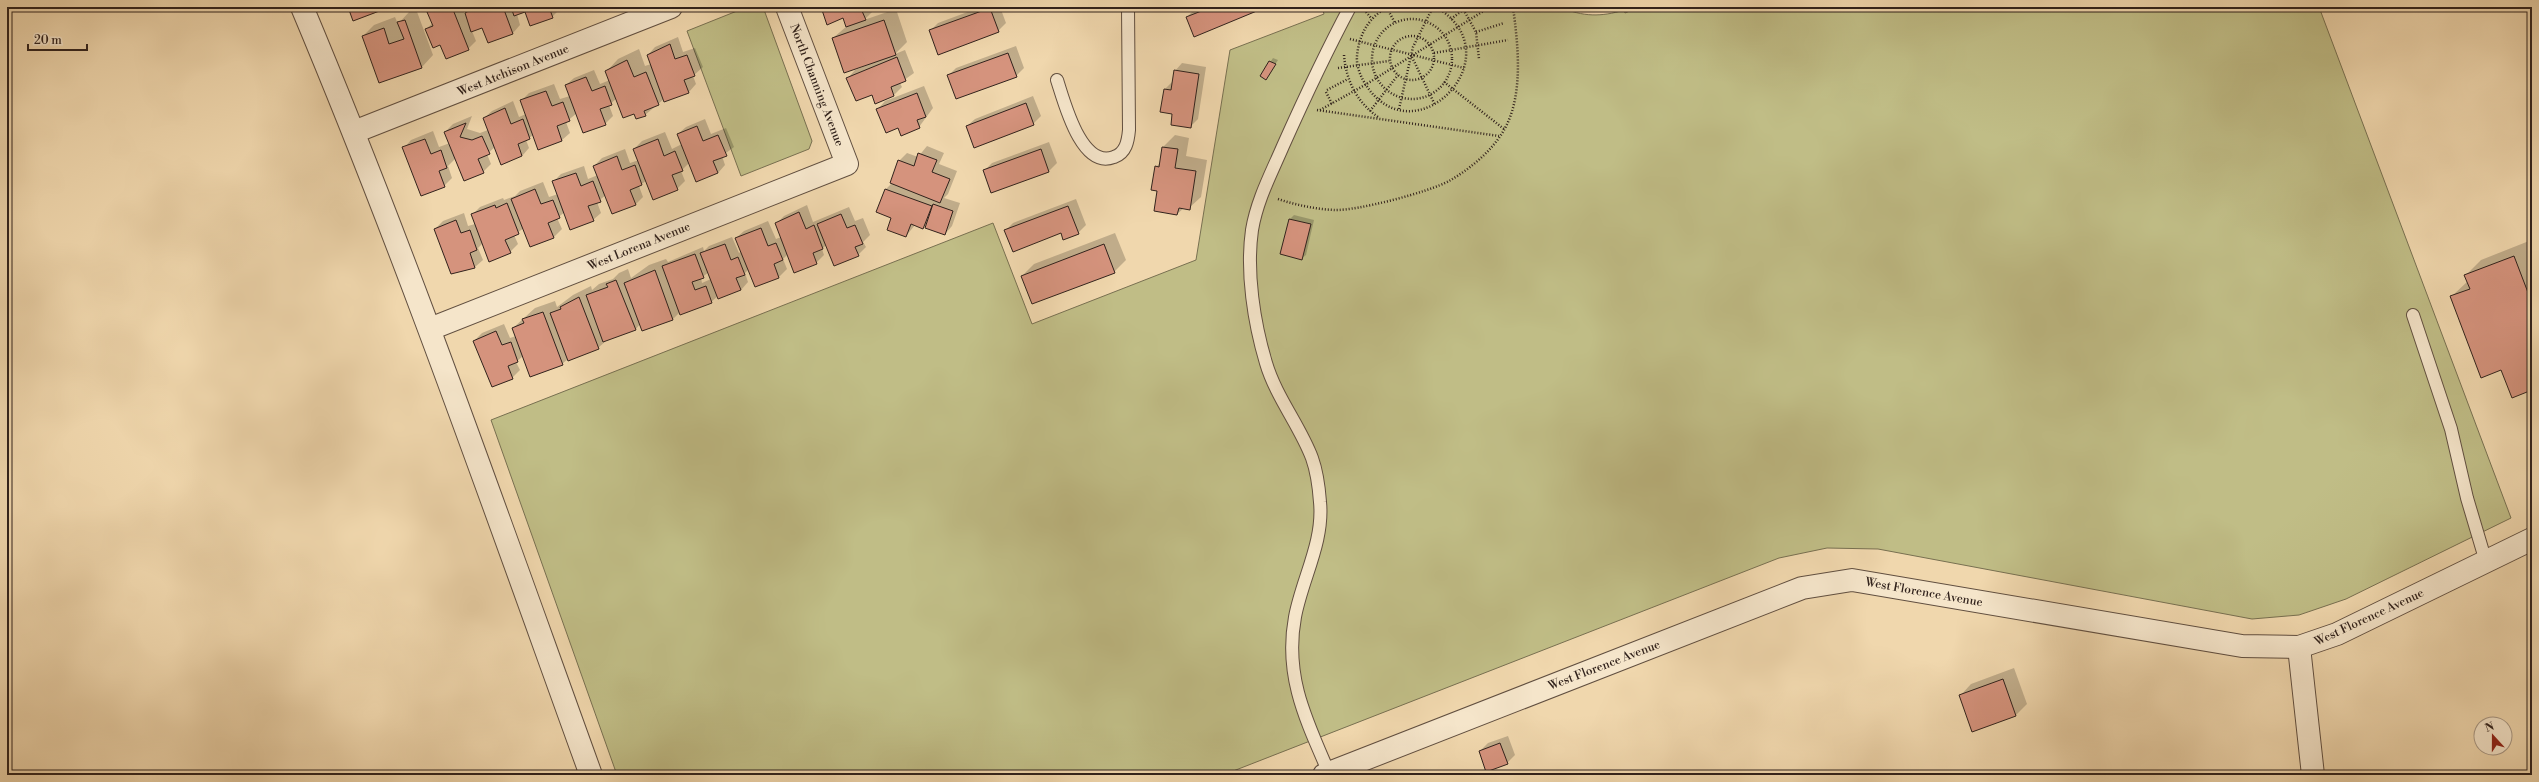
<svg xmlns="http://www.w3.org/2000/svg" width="2539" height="782" font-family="'Libre Bodoni',serif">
<rect width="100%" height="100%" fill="#f0d7ad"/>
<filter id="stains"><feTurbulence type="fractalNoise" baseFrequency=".005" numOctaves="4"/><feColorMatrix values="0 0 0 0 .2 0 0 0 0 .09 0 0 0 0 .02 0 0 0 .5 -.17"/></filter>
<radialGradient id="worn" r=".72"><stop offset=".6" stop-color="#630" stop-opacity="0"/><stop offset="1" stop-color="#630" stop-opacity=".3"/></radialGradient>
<g fill="#c0bd86" stroke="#787051">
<path d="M747,7h16l49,134 -3,8 -68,27 -54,-145z"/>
<path d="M1322,7h239c21,10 41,10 63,3l1,3 14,-6h680l192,511 -165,81 -47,16 -47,4 -374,-70 -51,-1 -48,10 -556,217h-606l-126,-355 502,-197 39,101 164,-64 34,-210 94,-36z"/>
</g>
<g fill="#0003" fill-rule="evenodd">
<path d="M434,7h28l3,7 7,-7h87l1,2 -8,8 -26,-6 -9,3 3,11 -7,8 -25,8 -5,-14 -11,4 4,10 -8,8 -27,-5 -15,-15 7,-6 -4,-11z"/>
<path d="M822,7h49l2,4 -9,9 32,-11 11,33 -12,12 10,-4 9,23 -14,10 2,4 -8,8 -18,8 -4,-10 -24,-15 7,-8 13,-5 -35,-27 14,-12 -3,-9z"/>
<path d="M981,7h19l6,16 -8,8h-68l8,-8z"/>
<path d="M1197,7h67l-77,10z"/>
<path d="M416,9l17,46 -11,12 -59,-31 11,-11 21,-8 3,7 12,-13z"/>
<path d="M678,37l5,15 12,-4 8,19 -10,9 3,8 -7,8 -25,7 -19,16 -10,-3 -18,-14 -8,7 4,11 -8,8 -28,-11 -11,9 4,11 -8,7 -24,9 -5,-14 -7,5 3,8 -7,8 -27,-9 -8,7 4,10 -8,8 -27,-14 -8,8 4,12 -8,8 -40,-38 7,-8 22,-9 6,16 11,-4 -5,-11 8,-8 19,-8 -5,13 13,4 8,-3 -4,-12 8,-7 21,-10 6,16 7,-3 -5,-13 8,-8 25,-9 6,15 10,-3 -4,-11 8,-7 20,-8 6,14 10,-4 -3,-9 11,-12 21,-10 6,17 6,-2 -3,-9 7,-8z"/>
<path d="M1016,46l8,22 -8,8h-68l8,-8z"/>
<path d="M1273,58l5,2 -12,19 -5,-3z"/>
<path d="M1182,63l24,4 -8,52 -8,8 -17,-14 -11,-1 3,-23 8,-8 2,-10z"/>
<path d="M924,86l9,22 -14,19 -20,-1 -21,-17 7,-8z"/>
<path d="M1033,96l8,20 -8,8 -66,2 8,-7z"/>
<path d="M705,119l6,15 15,-6 8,19 -12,9 3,9 -7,8 -29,-10 -8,8 4,10 -8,8 -30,-9 -8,6 4,11 -8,8 -29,-10 -9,7 4,11 -8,7 -28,-8 -8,6 5,11 -8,8 -23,9 -7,-18 -10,7 4,9 -8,8 -27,-9 -5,5 5,12 -8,7 -23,6 -17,-44 8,-8 21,-8 4,13 7,-2 -3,-9 8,-8 23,-9 1,2 11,-4 5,-5 23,-9 6,15 9,-3 -5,-12 8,-8 23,-8 4,13 10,-4 -4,-9 8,-8 23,-9 5,14 9,-3 -5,-11 8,-8 23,-9 7,17 10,-5 -4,-10 8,-7z"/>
<path d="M1175,135l14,3 -3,18 21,4 -6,37 -12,11h-5l-7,6 -19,-24 -2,-23 5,-5 2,-15z"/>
<path d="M1049,142l8,21 -8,8 -57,21 -8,-21 8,-8z"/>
<path d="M927,146l17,7 -5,11 18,7 -9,23 -4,4 16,5 -8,23 -7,8 -17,-12 -5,6 -8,-3 -9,11 -13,-19 -15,-5 8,-23 6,-6 7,-22 8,-8 11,4z"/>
<path d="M1076,199l10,26 -8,8 -72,-3 7,-7z"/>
<path d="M807,205l6,17 36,-15 6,14 8,-3 7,17 -7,7 3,5 -8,8 -31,-11 -5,5 2,6 -8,8 -28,-9 -5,5 4,10 -8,8 -23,9 -7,-17 -4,4 3,9 -7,8 -23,6 -7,6 -31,10 -7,7 -33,5 -4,5 -29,11 -9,8 -30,11 -6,5 -39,-8 -7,6 4,8 -8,8 -38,-37 8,-8 22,-9 6,14 6,-2 -3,-8 22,-20 20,-7 2,6 16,-12 18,-9 1,4 7,-6 14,-5 6,-6 9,-4 3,9 18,-13 17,-6 2,3 35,-15 1,4 5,-5 23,-9 7,16 3,-2 -6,-13 8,-7 24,-10 8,18 5,-2 -5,-13 8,-8zM709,272l2,7 -9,4 -1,-5z"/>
<path d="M1294,215l20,5 -8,35 -4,3 -20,-5 8,-34z"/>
<path d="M1115,233l11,27 -12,12 -92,4 12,-12z"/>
<path d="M2529,241l3,8v140l-30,-20 -51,-72 17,-16 -2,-6 15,-15z"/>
<path d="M2014,668l13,36 -11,11 -56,-19 11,-12z"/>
<path d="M1508,736l7,19 -8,8 -27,-12 8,-8z"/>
</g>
<g fill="#d5937d" stroke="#31221c">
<path d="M348,7h42l-37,14z"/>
<path d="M440,7h12l17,43 -23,9 -6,-14 -7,3 -8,-19 8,-3 -6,-14z"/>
<path d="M476,7h27l10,27 -25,9 -6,-15 -11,4 -6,-19z"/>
<path d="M511,7h38l4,11 -23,8 -5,-14 -11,4z"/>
<path d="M821,7h52l-11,4 4,9 -20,7 -3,-9 -16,7z"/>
<path d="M1202,7h62v1l-70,29 -8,-20 18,-7z"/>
<path d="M990,8l9,24 -61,23 -9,-25z"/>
<path d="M405,20l17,48 -43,15 -17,-47 22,-8 5,16 15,-5 -7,-17z"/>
<path d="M884,20l12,35 -52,18 -12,-35z"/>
<path d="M670,44l5,15 12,-4 8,21 -11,4 5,13 -25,9 -17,-47z"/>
<path d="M1008,53l9,24 -61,22 -9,-24z"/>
<path d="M897,57l9,24 -15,6 3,9 -19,8 -3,-9 -16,6 -10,-23z"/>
<path d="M627,60l7,17 12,-5 13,33 -15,6 2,5 -10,3 -2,-5 -11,4 -18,-47z"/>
<path d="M1269,61l7,3 -10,16 -6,-4z"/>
<path d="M1174,70l25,4 -8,54 -20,-3 1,-11 -12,-2 4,-23 7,1z"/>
<path d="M586,77l6,14 13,-5 7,19 -12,4 6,16 -23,8 -18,-48z"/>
<path d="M546,91l6,15 11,-4 7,19 -13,5 5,15 -24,9 -18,-50z"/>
<path d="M917,93l9,24 -9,3 3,8 -19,8 -3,-8 -12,5 -10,-24z"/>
<path d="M1026,103l8,22 -60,23 -8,-22z"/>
<path d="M505,108l6,16 12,-5 7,20 -12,5 4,12 -21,9 -18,-47z"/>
<path d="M466,123l-6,14 12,3 10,-4 8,18 -12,5 6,14 -20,8 -20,-49z"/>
<path d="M697,126l6,15 15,-6 9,21 -14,5 5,12 -22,9 -19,-48z"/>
<path d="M425,139l6,15 10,-4 6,18 -8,3 6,16 -24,9 -19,-49z"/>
<path d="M658,139l6,17 11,-5 8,20 -11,4 6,15 -25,10 -20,-51z"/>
<path d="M1162,147l16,2 -3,19 21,3 -6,39 -11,-2 -2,7 -23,-4 3,-20 -6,-1 4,-24 4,1z"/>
<path d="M1041,149l8,23 -58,21 -8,-23z"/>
<path d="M918,153l19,7 -5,12 18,7 -10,24 -50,-20 8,-23 16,6z"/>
<path d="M617,156l5,14 13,-5 7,20 -12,5 6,15 -24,9 -19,-48z"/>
<path d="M576,173l5,13 12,-5 8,21 -13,4 6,15 -24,9 -18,-49z"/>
<path d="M535,189l6,15 12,-4 7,18 -12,5 6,15 -24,9 -19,-48z"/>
<path d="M885,189l47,17 -9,23 -12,-5 -5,13 -19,-7 4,-12 -15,-6z"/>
<path d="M507,203l12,31 -14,6 6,13 -22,9 -18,-48 24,-9 1,3z"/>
<path d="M933,204l20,7 -8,24 -20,-7z"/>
<path d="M1068,206l11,28 -16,6 -2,-7 -48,19 -9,-22z"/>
<path d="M799,212l7,17 8,-4 9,24 -10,4 4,11 -23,9 -19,-50z"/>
<path d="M841,214l6,14 8,-3 8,19 -8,3 4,9 -25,10 -17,-42z"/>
<path d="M1289,219l22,5 -9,36 -22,-6z"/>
<path d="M456,220l5,13 9,-3 7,20 -7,3 5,15 -24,6 -17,-45z"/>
<path d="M761,228l7,18 8,-3 7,17 -9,4 5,14 -24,9 -20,-49z"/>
<path d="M725,244l6,16 7,-3 7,18 -9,3 5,12 -23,9 -18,-46z"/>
<path d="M1104,244l11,29 -83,31 -11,-28z"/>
<path d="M695,254l9,24 -12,4 3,8 11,-4 6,17 -32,12 -18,-49z"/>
<path d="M2514,256l18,47v87l-20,8 -11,-28 -20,8 -31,-82 20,-7 -6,-14z"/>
<path d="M655,270l18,50 -31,11 -18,-48z"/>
<path d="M616,280l20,50 -33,12 -17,-47 22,-8 -2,-3z"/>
<path d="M579,297l20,52 -31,12 -18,-48 11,-4 -1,-2z"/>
<path d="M543,312l20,53 -33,12 -18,-49 12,-5 -2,-4z"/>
<path d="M496,331l6,14 9,-3 7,20 -10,4 5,13 -21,8 -19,-46z"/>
<path d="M2003,679l13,37 -44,16 -13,-37z"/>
<path d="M1500,743l8,21 -22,8 -7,-21z"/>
</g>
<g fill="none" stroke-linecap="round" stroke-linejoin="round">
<g stroke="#614f40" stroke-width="14">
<g id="service">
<path d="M1057,80c7,21 24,90 57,77 12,-4 14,-16 15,-27l-1,-123"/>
<path d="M2413,315l38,114 16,69 19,64"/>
<path d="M1329,773c-23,-53 -45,-97 -34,-156 7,-38 29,-75 25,-115 -1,-14 -3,-30 -8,-44 -12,-32 -36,-61 -46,-95 -12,-40 -20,-91 -14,-133 5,-30 19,-56 31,-84 21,-47 43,-94 67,-139"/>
</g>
</g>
<g stroke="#614f40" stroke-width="24">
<g id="minor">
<path d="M354,132l317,-125"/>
<path d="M430,329l417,-165 -60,-157"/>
<path d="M2299,647l14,128"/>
<path d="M1324,775l478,-187 50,-8 390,66 57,1 38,-13 195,-95"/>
</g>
</g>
<g stroke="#614f40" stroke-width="24">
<path id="tertiary" d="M302,7c106,252 196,511 289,768"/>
</g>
<g stroke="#31221c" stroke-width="2.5" stroke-dasharray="1 2" stroke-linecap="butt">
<path d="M1388,7c-19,10 -29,27 -31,49 -1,13 6,26 14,36 51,61 143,-39 65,-85"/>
<path d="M1462,7l14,25 3,27"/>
<path d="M1387,8l8,15"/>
<path d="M1366,12l6,7"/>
<path d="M1451,19l16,-12"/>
<circle cx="1412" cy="59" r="40"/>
<path d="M1476,32l28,-9"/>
<circle cx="1412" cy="58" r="22"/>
<path d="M1350,39l114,29"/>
<path d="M1434,53l74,-13"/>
<path d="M1344,55c2,26 13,47 34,62"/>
<path d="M1412,57l23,48"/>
<path d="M1338,68l51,-7"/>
<path d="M1444,82l60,47"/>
<path d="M1327,90l21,-11"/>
<path d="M1326,92l6,12"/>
<path d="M1399,109l14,-62 20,-40"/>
<path d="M1317,110l182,26"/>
<path d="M1320,110l45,-25 125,-78"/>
<path d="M1370,111l28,-36"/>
<path d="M1278,199c18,6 37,10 56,11 23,1 95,-18 115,-29 21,-12 43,-30 55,-51 20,-35 14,-85 9,-123"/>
</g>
<use href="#service" stroke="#f5e5ca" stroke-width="12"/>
<use href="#minor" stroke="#f5e5ca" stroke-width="22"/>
<use href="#tertiary" stroke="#f5e5ca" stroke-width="22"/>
</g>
<g text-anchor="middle" stroke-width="3" stroke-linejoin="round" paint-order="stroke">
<g font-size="12" fill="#31221c" stroke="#f5e5ca">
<text transform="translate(513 70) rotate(-22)" y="4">West Atchison Avenue</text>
<text transform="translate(817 85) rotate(69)" y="4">North Channing Avenue</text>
<text transform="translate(639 246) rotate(-22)" y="4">West Lorena Avenue</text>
<text transform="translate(1924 592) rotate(10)" y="4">West Florence Avenue</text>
<text transform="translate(2369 617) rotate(-25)" y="4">West Florence Avenue</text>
<text transform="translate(1604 665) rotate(-21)" y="4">West Florence Avenue</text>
</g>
</g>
<rect width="2539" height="782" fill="none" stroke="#f0d7ad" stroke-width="24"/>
<rect x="8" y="8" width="2523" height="766" fill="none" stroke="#31221c" stroke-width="2"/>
<rect x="12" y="12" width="2515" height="758" fill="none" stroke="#31221c"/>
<g transform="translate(2493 736) rotate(339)"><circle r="19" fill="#f5e5ca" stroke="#a79784"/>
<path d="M0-3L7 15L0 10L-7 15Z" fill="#8f2418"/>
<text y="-6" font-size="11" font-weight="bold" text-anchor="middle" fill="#31221c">N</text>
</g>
<path d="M28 44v6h59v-6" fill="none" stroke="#31221c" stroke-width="2"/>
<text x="34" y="44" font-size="12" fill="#31221c" stroke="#f5e5ca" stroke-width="3" paint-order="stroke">20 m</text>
<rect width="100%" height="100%" filter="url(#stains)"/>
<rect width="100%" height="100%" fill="url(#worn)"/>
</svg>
